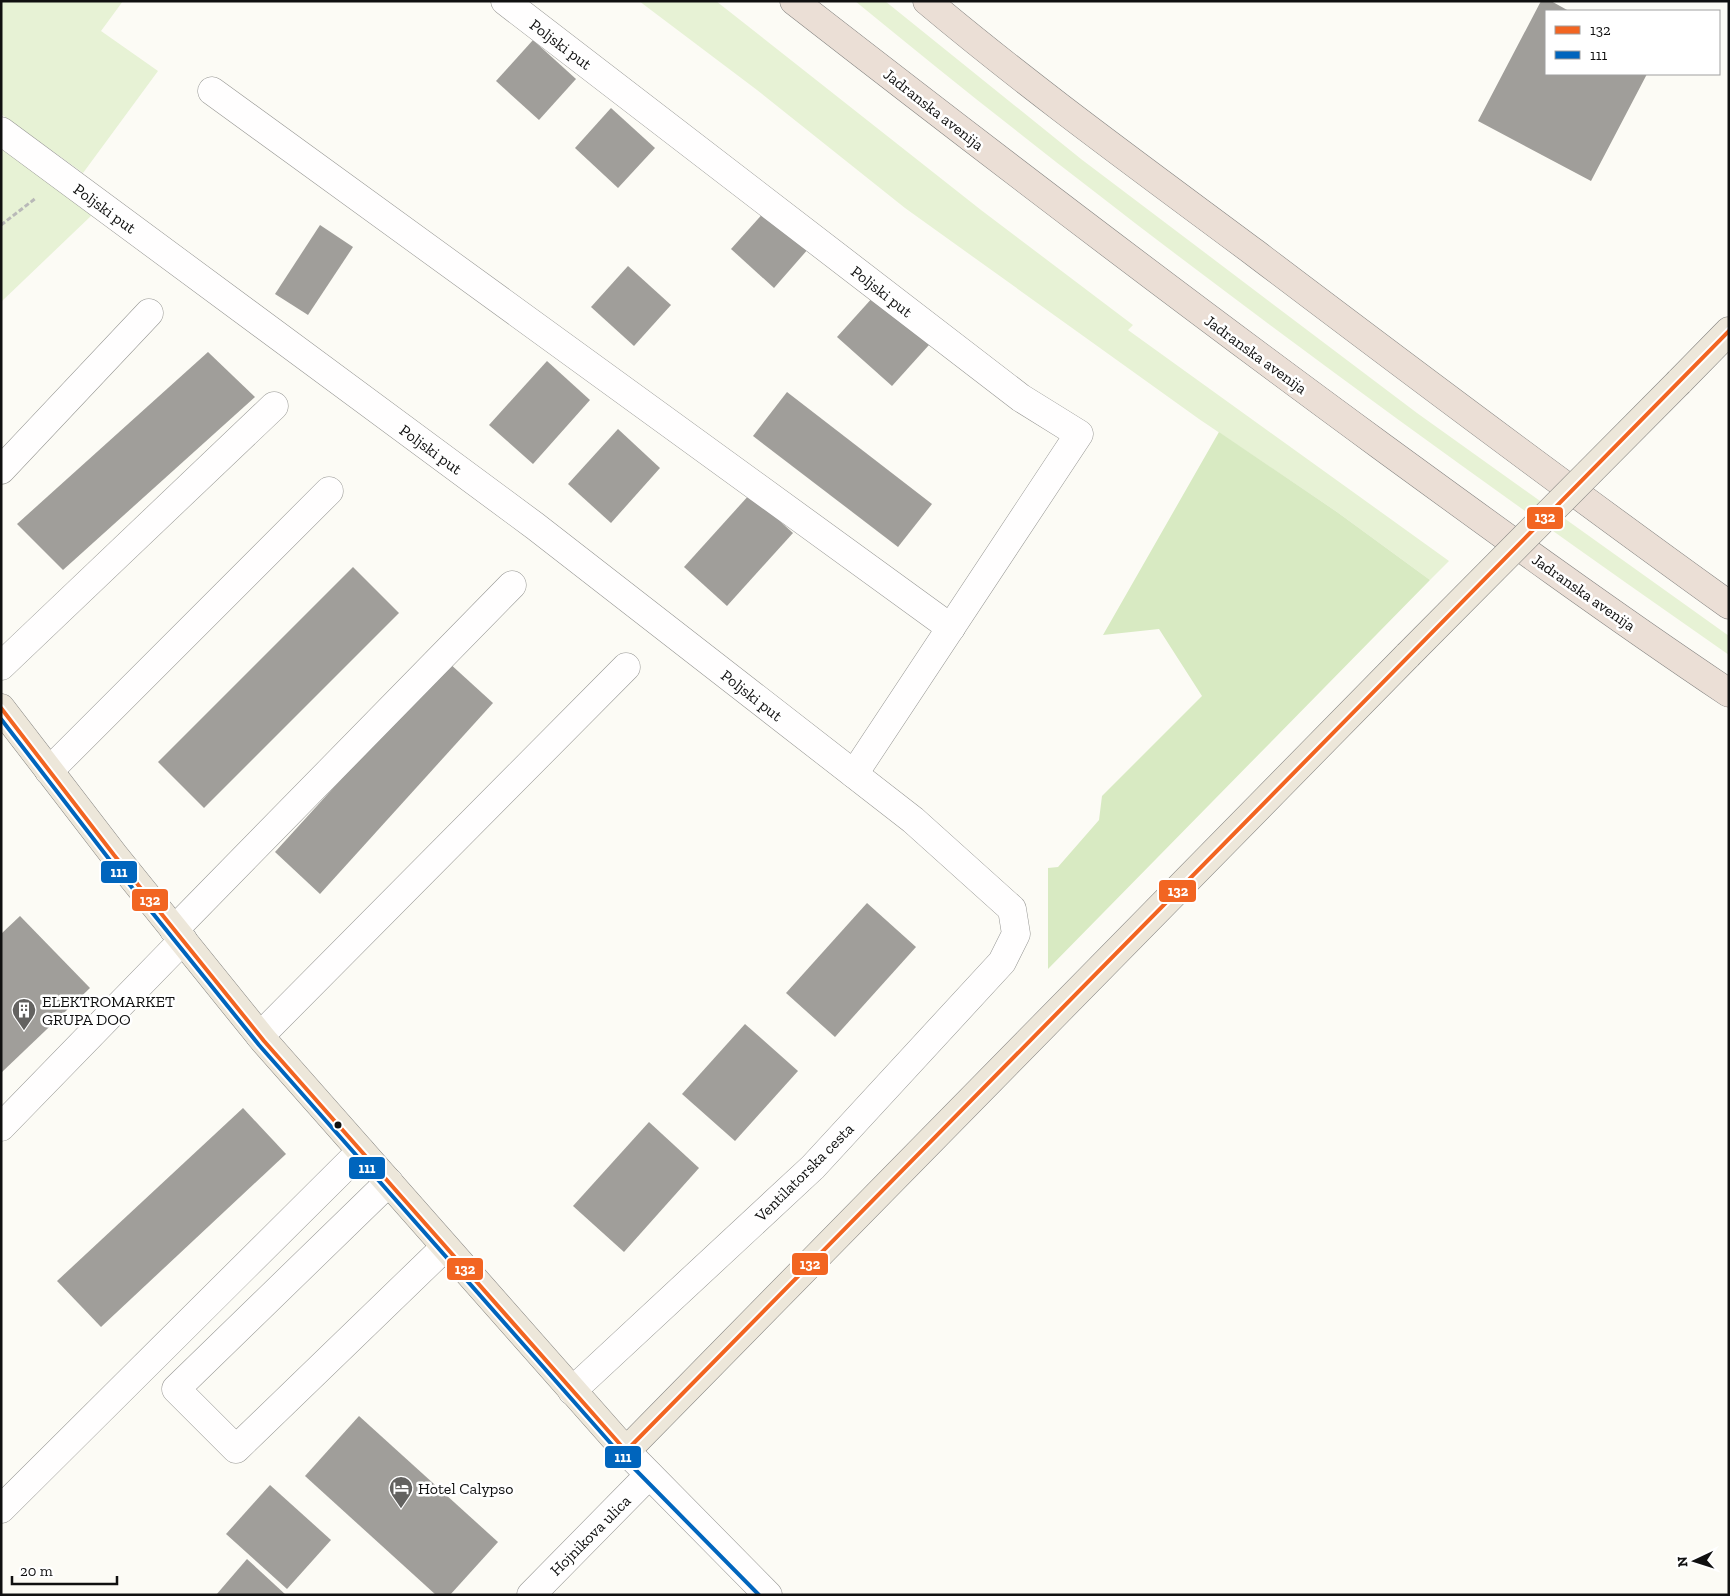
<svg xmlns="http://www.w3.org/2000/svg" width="1730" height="1596" font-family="'Zilla Slab',serif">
<rect width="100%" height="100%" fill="#fcfbf5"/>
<g fill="#e7f2d5">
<path d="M1,1h122l-22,30 57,40 -75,102 -82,-59z"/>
<path d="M639,1h77l265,209 152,115 -5,5 321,231 -19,19 -93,-68 -138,-93 -294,-211 -148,-118z"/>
<path d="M855,1h30l196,158 336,254 312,223v19c-298,-208 -593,-423 -874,-654z"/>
<path d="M1,149l92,65 -92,88z"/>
</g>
<path fill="#d8eac2" d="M1219,432l118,80 93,68 -382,389v-101l10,-1 41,-47 3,-24 100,-100 -43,-67 -56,6z"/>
<g fill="#a09e9a">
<path d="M1541,1h10l18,10h-23v63h101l-56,107 -113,-60z"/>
<path d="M533,40l43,39 -37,41 -43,-39z"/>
<path d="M611,108l44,40 -37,40 -43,-40z"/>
<path d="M767,209l42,39 -35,40 -43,-39z"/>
<path d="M320,225l33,22 -45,68 -33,-21z"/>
<path d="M628,266l43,39 -37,41 -43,-39z"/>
<path d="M874,296l55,49 -37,41 -55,-49z"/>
<path d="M208,352l47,45 -192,173 -46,-46z"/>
<path d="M547,361l43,39 -57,64 -44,-39z"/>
<path d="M787,392l145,112 -34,43 -145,-111z"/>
<path d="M618,429l42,39 -49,55 -43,-39z"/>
<path d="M750,494l43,39 -66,73 -43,-39z"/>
<path d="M353,567l46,46 -195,195 -46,-46z"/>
<path d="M448,662l45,41 -173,191 -45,-42z"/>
<path d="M867,903l49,44 -81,90 -49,-44z"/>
<path d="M20,916l70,72 -89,85v-139z"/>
<path d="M745,1024l53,47 -63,70 -53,-47z"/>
<path d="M243,1108l43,46 -185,173 -44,-46z"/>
<path d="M649,1122l50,46 -75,84 -51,-46z"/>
<path d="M359,1416l139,126 -48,53h-14l-131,-119z"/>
<path d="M270,1485l61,55 -44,49 -61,-55z"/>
<path d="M247,1559l39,36h-70z"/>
</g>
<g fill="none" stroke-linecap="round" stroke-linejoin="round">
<g stroke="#969693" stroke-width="29">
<g id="minor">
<path d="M505,1l516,397 58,36 -225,340"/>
<path d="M212,91l739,537"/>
<path d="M1,131l534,395 378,294 99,89 4,25 -14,28 -189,205 -241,224"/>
<path d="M1,470l148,-157"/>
<path d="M1,666l273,-260"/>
<path d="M49,771l280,-280"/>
<path d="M174,930l338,-345"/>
<path d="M260,1036l366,-369"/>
<path d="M1,1127l182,-187"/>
<path d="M389,1182l-213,207 60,60 209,-202"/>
<path d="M626,1451l142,144"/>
<path d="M1,1509l360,-358"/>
<path d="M531,1595l118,-120"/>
</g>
</g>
<g stroke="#848380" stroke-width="29">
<g id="major">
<path d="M1679,382l50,-51"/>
<path d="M1,708l113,147 150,186 362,410 782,-796"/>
</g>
</g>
<g stroke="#848380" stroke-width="29">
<g id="highway">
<path d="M794,1c194,151 389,300 587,445 115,84 230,168 348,247"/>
<path d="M927,1c106,89 218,170 328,252 157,119 314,237 474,352"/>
</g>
</g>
<path stroke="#b9b9b8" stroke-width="3" stroke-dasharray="5 2.5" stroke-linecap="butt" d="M1,225l35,-27"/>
<use href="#minor" stroke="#fffefe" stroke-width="28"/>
<use href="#major" stroke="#ede7da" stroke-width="28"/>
<use href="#highway" stroke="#ebdfd6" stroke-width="28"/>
<g stroke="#848380" stroke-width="29" stroke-linecap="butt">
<path id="major-bridge" d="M1408,655l271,-273"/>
</g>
<use href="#major-bridge" stroke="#ede7da" stroke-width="28"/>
<g stroke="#fff" stroke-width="8">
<g id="bus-1">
<path d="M1,708l113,147 150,186 362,410"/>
<path d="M626,1451l1103,-1120"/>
</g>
</g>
<g stroke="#fff" stroke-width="8">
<path id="bus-2" d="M1,719l108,140 150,186 362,410 138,140"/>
</g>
<use href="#bus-1" stroke="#f26522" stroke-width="4"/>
<use href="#bus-2" stroke="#0065bd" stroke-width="4"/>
</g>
<defs>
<g id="building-pin" transform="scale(1.25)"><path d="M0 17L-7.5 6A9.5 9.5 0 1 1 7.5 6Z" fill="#636260" stroke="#fff"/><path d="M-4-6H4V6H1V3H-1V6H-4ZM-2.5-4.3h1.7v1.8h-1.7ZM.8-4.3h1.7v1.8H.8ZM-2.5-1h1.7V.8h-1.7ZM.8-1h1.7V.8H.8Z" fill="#fff"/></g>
<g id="hotel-pin" transform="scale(1.25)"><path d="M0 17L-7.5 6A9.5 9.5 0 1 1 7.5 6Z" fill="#636260" stroke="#fff"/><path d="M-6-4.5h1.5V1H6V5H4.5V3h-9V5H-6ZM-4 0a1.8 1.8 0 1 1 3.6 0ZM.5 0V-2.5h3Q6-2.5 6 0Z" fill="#fff"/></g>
</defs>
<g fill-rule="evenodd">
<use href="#building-pin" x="24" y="1010"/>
<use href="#hotel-pin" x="401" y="1488"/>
</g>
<circle fill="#101010" stroke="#fff" stroke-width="2" cx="338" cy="1125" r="4.5"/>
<g text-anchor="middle" stroke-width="5" stroke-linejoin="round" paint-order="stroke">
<g font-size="16" fill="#101010" stroke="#fff">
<text transform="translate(561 44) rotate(37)" y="6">Poljski put</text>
<text transform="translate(934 109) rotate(38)" y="6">Jadranska avenija</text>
<text transform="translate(105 208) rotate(36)" y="6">Poljski put</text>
<text transform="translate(882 291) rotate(38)" y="6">Poljski put</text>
<text transform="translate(1256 354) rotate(36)" y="6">Jadranska avenija</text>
<text transform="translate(431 449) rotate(36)" y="6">Poljski put</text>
<text transform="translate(1584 592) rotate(35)" y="6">Jadranska avenija</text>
<text transform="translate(752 695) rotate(38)" y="6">Poljski put</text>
<text transform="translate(804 1172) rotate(-45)" y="6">Ventilatorska cesta</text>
<text transform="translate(590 1535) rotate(-45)" y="6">Hojnikova ulica</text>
</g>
<g font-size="16" fill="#101010" stroke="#fff" text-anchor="start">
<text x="42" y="1007">ELEKTROMARKET<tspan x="42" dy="18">GRUPA DOO</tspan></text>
<text x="418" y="1494">Hotel Calypso</text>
</g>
</g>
<g stroke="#fff" stroke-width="2">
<rect x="1526" y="506" width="38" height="24" rx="5" fill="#f26522"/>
<rect x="100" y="860" width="38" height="24" rx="5" fill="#0065bd"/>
<rect x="1158" y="879" width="39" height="24" rx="5" fill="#f26522"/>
<rect x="131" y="888" width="38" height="24" rx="5" fill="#f26522"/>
<rect x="348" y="1156" width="38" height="24" rx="5" fill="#0065bd"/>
<rect x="791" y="1252" width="38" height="24" rx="5" fill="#f26522"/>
<rect x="446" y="1257" width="38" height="24" rx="5" fill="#f26522"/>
<rect x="604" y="1445" width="38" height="24" rx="5" fill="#0065bd"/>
</g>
<g font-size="14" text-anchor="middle" font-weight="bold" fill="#fff">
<text x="1545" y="522">132</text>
<text x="119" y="877">111</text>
<text x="1178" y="896">132</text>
<text x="150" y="905">132</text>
<text x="367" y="1173">111</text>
<text x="810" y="1269">132</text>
<text x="465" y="1274">132</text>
<text x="623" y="1462">111</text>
</g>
<rect width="1730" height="1596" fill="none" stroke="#101010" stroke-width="5"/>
<rect x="1545" y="10" width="175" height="65" fill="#ffffff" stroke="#9f9f9f"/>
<rect x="1555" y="26" width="25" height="8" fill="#f26522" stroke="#9f9f9f"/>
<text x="1590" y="35" font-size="15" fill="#101010">132</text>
<rect x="1555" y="51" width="25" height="8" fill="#0065bd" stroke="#9f9f9f"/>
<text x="1590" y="60" font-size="15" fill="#101010">111</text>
<g transform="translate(1695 1561) rotate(266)" stroke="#ffffff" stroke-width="4" paint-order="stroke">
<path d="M0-4L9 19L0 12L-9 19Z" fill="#101010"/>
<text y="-8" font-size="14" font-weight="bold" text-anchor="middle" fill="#101010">N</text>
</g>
<path d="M12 1576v8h105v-8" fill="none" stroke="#101010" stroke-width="2.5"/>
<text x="20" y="1576" font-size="15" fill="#101010" stroke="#ffffff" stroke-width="4" paint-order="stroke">20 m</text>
</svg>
